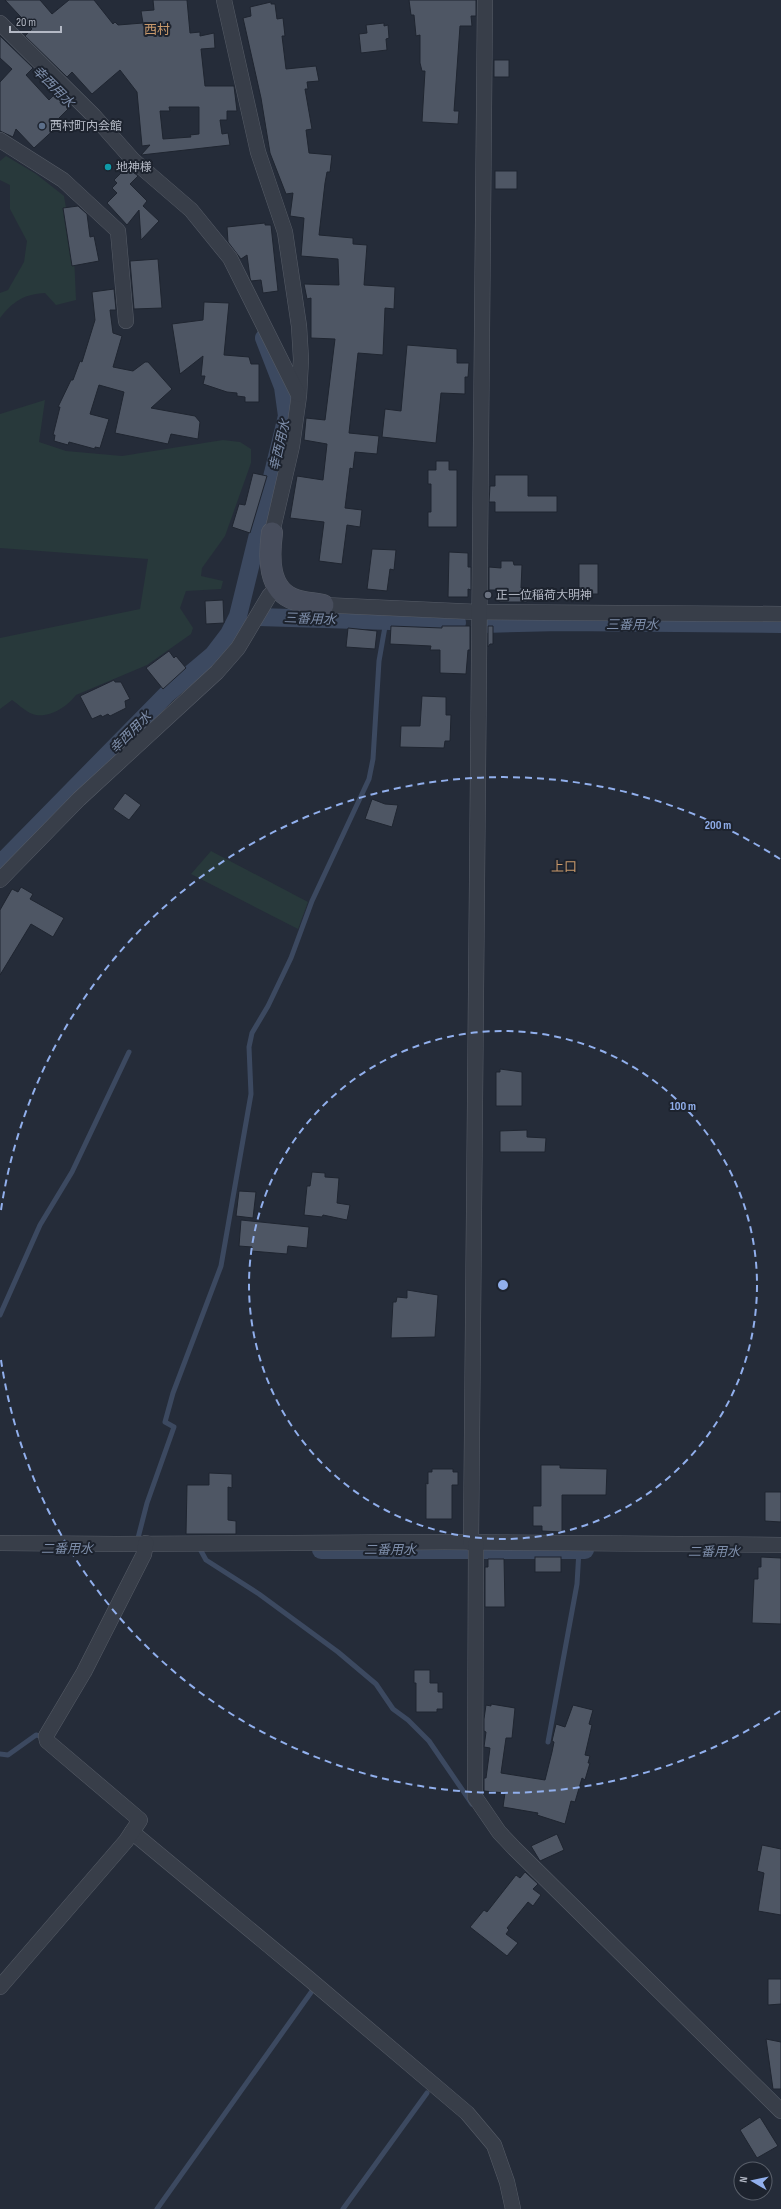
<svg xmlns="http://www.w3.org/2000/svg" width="781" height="2209" font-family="'Sofia Sans Condensed','Noto Sans JP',sans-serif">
<rect width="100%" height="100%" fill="#252c39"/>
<g fill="#28393b">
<path d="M6,156l30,18 28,22 10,60 2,44 -20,5 -11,-12c-20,1 -32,8 -45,25v-25l8,-3 16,-28 3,-21 -17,-32v-24l-10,-5v-19z"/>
<path d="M45,400l-6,42 27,9 56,5 101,-16 17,2 11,7v14l-26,73 -23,32 -1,8 22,5 -2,8 -35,2 -6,17 13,20 -2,6 -44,31 -71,30c-9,12 -30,26 -46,18 -6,-3 -12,-9 -18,-13l-12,9v-71l140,-29 8,-50 -148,-11v-134z"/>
<path d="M211,851l97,51 -10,27 -107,-55z"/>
</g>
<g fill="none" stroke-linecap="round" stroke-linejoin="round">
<g stroke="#3c4960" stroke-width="5">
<path d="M0,1315l40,-90 32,-53 57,-120"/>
<path d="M138,1538l9,-35 27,-76 -9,-5 8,-29 48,-127 30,-172 -2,-47 3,-14 16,-27 23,-48 21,-57 57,-122 4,-20 6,-98 7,-40"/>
<path d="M200,1549l6,11 53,34 79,58 38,32 17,25 15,11 21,21 43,63"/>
<path d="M548,1742l29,-158 2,-34"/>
<path d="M0,1754l8,1 28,-20 5,1"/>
<path d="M157,2209l155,-218"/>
<path d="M343,2209l84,-116"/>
</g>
<g stroke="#3c4960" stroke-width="18">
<path d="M258,617l199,6"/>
<path d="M483,624l78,-2 220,2"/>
<path d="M0,864l168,-171 45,-38 16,-21 9,-18 49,-200 -4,-29 -19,-49"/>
<path d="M321,1550h264"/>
</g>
</g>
<g fill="#4e5664" stroke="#1f2530" fill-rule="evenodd">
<path d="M5,0h35l12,14 17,-14h25l19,24 2,-2 3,3 25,-2 -2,-12 13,-1 -1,-10h34l3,33 10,-1v4l14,-3 1,15 -14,1 4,37h29l3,25h-10v9h-7l2,14 6,-1 2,12 -89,10 9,-10 -8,1 -5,-54 -17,-22 -28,24 -20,-22 -5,5 -42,-41 7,-7zM169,107h30v27l-9,1 1,2 -28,2 -3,-28h10z"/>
<path d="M409,0h67v16h-5l1,10h-12l-6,85h5l-1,13 -36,-2 3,-51h-3l-2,-8v-28l-4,1 -2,-21h-3z"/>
<path d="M271,2v2h4l2,15 6,-1 2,18h-3l4,33 30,-3 3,15 -12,1 1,7h-3l7,40 -6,1 3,23 23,2 -2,17h-3l-2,11 -6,52 34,3v6l14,1 -3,40 31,2 -1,22 -9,-1 -2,47 -25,-2 -9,80 30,3 -2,18 -22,-2 -2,17 -3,-1 -5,40 17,2 -2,17 -13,-2 -5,39 -23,-3 5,-39 -34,-4 7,-42 26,4 4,-36 -23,-4 2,-22 19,2 10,-81 -24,-1v-40l-4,1 -3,-15 35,1 -1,-26 -37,-3 3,-38 -14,-2 3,-23 -7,1 -16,-41 -9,-55 -18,-80 8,-2 -1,-9z"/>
<path d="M384,23v3l4,-1 1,13 -3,1 1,11 -26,3 -2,-19 8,-1 -1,-8z"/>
<path d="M0,36l33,32 -7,7 23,25 6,-6 14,14 -13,13 3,4 -25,23 -18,-19 -3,8 -13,-6v-49l12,-13 -12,-11z"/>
<rect x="494" y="60" width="15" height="17"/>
<path d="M127,167l11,9 -8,8 17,17 -4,5 16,15 -18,19 -2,-30 -12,15 -20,-22 10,-10 -5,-5 5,-5 -3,-3z"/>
<rect x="495" y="171" width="22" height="18"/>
<path d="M78,206l9,8 3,23 4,-1 5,25 -27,5 -9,-58z"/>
<path d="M265,223v2h6l7,66 -15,2 -2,-13 -10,1 -1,-3 -3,-23 -6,4 -13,-17 -1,-15z"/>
<path d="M158,259l4,49 -28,1 -4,-48z"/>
<path d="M114,289l2,21h-6l3,23 9,3 -9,31 20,4 12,-9h3l24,27 -21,19 44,8 5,6 -2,17 -27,-5 -3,10 -53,-11 9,-41 -25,-7 -9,29 19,5 -9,29 -5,-1v2l-26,-7 -1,3 -14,-4 1,-6h-2l7,-28h-2l13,-27h2l7,-19 2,1 13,-42 -3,-28z"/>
<path d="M204,302l25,1 -5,52 25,2 2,7h8v38h-14v-5l-8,-1v-3l-10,-1 -24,-8 2,-8h-4l2,-20 -23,18 -8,-50 31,-4z"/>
<path d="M407,345l50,4v14h12l-1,14h-3v17l-24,-1 -5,50 -54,-6 3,-28 16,2z"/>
<path d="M436,461h13v9h8v57h-29v-15h3v-28h-3v-14h8z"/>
<path d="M253,473l14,3 -17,57 -18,-6 7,-23 6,1z"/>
<path d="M495,475h33v21h29v16h-62v-10h-6l1,-16h5z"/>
<path d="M372,549l24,1 -2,20 -4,-1 -3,22 -20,-2z"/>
<path d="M449,552l19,1v14h3v23l-3,-1v8h-20z"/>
<path d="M501,561h12l1,4h8l-1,23h6v14h-28v-12h-10v-23l12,1z"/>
<rect x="579" y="564" width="19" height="30"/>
<path d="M223,600l1,23 -18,1 -1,-23z"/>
<path d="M391,626l51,2v-2h28v24h-2l-2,24 -26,-1v-23h-10l1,-4 -41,-2z"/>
<path d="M488,626h5v18h-3l-2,3z"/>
<path d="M348,628l29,3 -2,18 -29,-2z"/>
<path d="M169,651l5,7 2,-2 10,12 -23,21 -17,-21z"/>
<path d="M114,680l1,2h6l9,17 -5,2 1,7 -16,8 -2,-2 -6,3 -1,-2 -9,4 -12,-23z"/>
<path d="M422,696l24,1v18h5l-1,26h-5l-1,7 -44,-1 1,-21h19z"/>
<path d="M125,793l16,12 -12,15 -16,-11z"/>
<path d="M372,799l13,5 13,1 -6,22 -27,-8z"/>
<path d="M21,887l12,7 -3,5 34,19 -11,19 -22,-13 -31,51v-65l12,-21 6,3z"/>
<path d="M500,1069l22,3v34h-26v-34h4z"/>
<path d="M527,1130v7l19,1 -1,14h-45v-21z"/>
<path d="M312,1172l13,1v4l14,1 -2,25 13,2 -3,15 -24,-5 -1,2 -18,-2 3,-29h3z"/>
<path d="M239,1191l17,1 -3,26 -17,-2z"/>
<path d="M241,1220l68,7 -2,21 -19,-2 -1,8 -36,-3 1,-4 -13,-1z"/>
<path d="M407,1290l31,5 -3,42 -44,1 2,-36h3l1,-5 10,1z"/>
<path d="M541,1465h19v3l47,1 -1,26h-44v37l-20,-1v-5h-9v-20h8z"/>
<path d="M432,1469h21v3h5v13h-6v34h-26v-36l2,1v-12h4z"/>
<path d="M209,1473l23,1v14l-4,-1v33l8,1v13h-50l1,-49h22z"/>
<path d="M765,1492h16v30l-16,-1z"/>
<rect x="535" y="1557" width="26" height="15"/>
<path d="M761,1557l20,1v66l-29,-1 2,-44h4v-12h3z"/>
<path d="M488,1559h16l1,48h-20v-40h3z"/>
<path d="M414,1670h16v13h8v9h5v17h-6v3h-21v-29h-2z"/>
<path d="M491,1704l24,4 -3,30h-6l-5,35 44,7 7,-28 2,-10 -2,-1 4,-17 9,3 8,-22 20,5 -4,14 3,1 -7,30 5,1 -2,7h2l-5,17 -3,-2 -7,24 -4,-1 -6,23 -28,-9 1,-2 -35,-6 2,-14 -21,-2v-13h2l4,-30 -6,-1 2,-15 -2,-1v-12l2,-14 5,1z"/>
<path d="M557,1834l7,16 -24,11 -9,-15z"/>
<path d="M762,1845l19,4v66l-23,-4 6,-38 -7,-2z"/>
<path d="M525,1872l13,12 -5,5 8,6 -8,11 -5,-4 -21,26 2,2 -3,4 12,9 -11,13 -37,-29 14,-17 3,2 29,-37 4,3z"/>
<path d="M768,1979h13v25l-13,1z"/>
<path d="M766,2039l15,3v47h-8z"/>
<path d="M760,2117l18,29 -21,12 -17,-28z"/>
</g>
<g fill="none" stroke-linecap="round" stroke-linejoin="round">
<g stroke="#565c67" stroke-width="16">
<g id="street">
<path d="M224,0l34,152 27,80 14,94 2,33 -2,37 -7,50 -20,87"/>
<path d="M0,23l94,93 39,44 58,50 39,48 68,136"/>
<path d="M0,140l63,40 55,51 8,90"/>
<path d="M323,605l155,7 303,2"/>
<path d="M0,880l79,-81 138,-127 21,-24 31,-52 9,-9"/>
<path d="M0,1543l116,1 328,-2 337,3"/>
<path d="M471,1543l14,-1543"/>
<path d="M476,1543l-1,254 24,35 15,16 267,263"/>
<path d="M132,1832l176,146 159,135 27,32 13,37 6,27"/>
<path d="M0,1987l126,-146 14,-21 -93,-79 -1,-5 38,-64 60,-118 2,-11"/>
</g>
</g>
<g stroke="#565c67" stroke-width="22">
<path id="secondary" d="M272,533c-3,23 -5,58 24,67 9,3 18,3 27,5"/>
</g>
<use href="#street" stroke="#383e49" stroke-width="15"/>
<use href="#secondary" stroke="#474d5c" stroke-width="21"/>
</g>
<g fill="none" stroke="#91afec" stroke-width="2" stroke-dasharray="7 5">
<circle cx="503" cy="1285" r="254"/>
<path d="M780 1711A508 508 0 0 1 1 1360M1 1210A508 508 0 0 1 780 859"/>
</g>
<circle fill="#5c6f8a" stroke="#1d232e" stroke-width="1.5" cx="42" cy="126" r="4"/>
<circle fill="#0f9aa8" stroke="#1d232e" stroke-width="1.5" cx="108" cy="167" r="4"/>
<circle fill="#6b7280" stroke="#1d232e" stroke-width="1.5" cx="488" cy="595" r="4"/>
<g text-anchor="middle" stroke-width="4" stroke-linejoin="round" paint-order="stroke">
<g font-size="12" fill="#b4b9c5" stroke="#1d232e" text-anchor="start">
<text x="50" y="130">西村町内会館</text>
<text x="116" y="171">地神様</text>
<text x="496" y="599">正一位稲荷大明神</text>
</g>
<g font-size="13" fill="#c8996b" stroke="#1d232e">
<text x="157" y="34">西村</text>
<text x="564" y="871">上口</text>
</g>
<g font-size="13" font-style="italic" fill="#7e8eaa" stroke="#1d232e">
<text transform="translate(54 86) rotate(45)" y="5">幸西用水</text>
<text transform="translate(279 445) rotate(-77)" y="5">幸西用水</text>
<text transform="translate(310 618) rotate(2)" y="5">三番用水</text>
<text x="632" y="629">三番用水</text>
<text transform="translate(130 732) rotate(-45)" y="5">幸西用水</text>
<text x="67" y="1553">二番用水</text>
<text x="390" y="1554">二番用水</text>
<text x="714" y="1556">二番用水</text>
</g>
</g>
<circle cx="503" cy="1285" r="6" fill="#91afec" stroke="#1d232e" stroke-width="2"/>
<g font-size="12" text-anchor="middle" font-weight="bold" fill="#91afec" stroke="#1d232e" stroke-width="4" stroke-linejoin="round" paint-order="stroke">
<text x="718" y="829">200 m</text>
<text x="683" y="1110">100 m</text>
</g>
<g transform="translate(753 2181) rotate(279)"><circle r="19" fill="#1d232e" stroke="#595f6a"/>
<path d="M0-3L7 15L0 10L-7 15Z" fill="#91afec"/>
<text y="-6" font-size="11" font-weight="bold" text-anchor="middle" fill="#b4b9c5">N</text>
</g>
<path d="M10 26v6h51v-6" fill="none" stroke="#b4b9c5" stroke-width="2"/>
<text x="16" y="26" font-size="12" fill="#b4b9c5" stroke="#1d232e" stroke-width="3" paint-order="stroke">20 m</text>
</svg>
